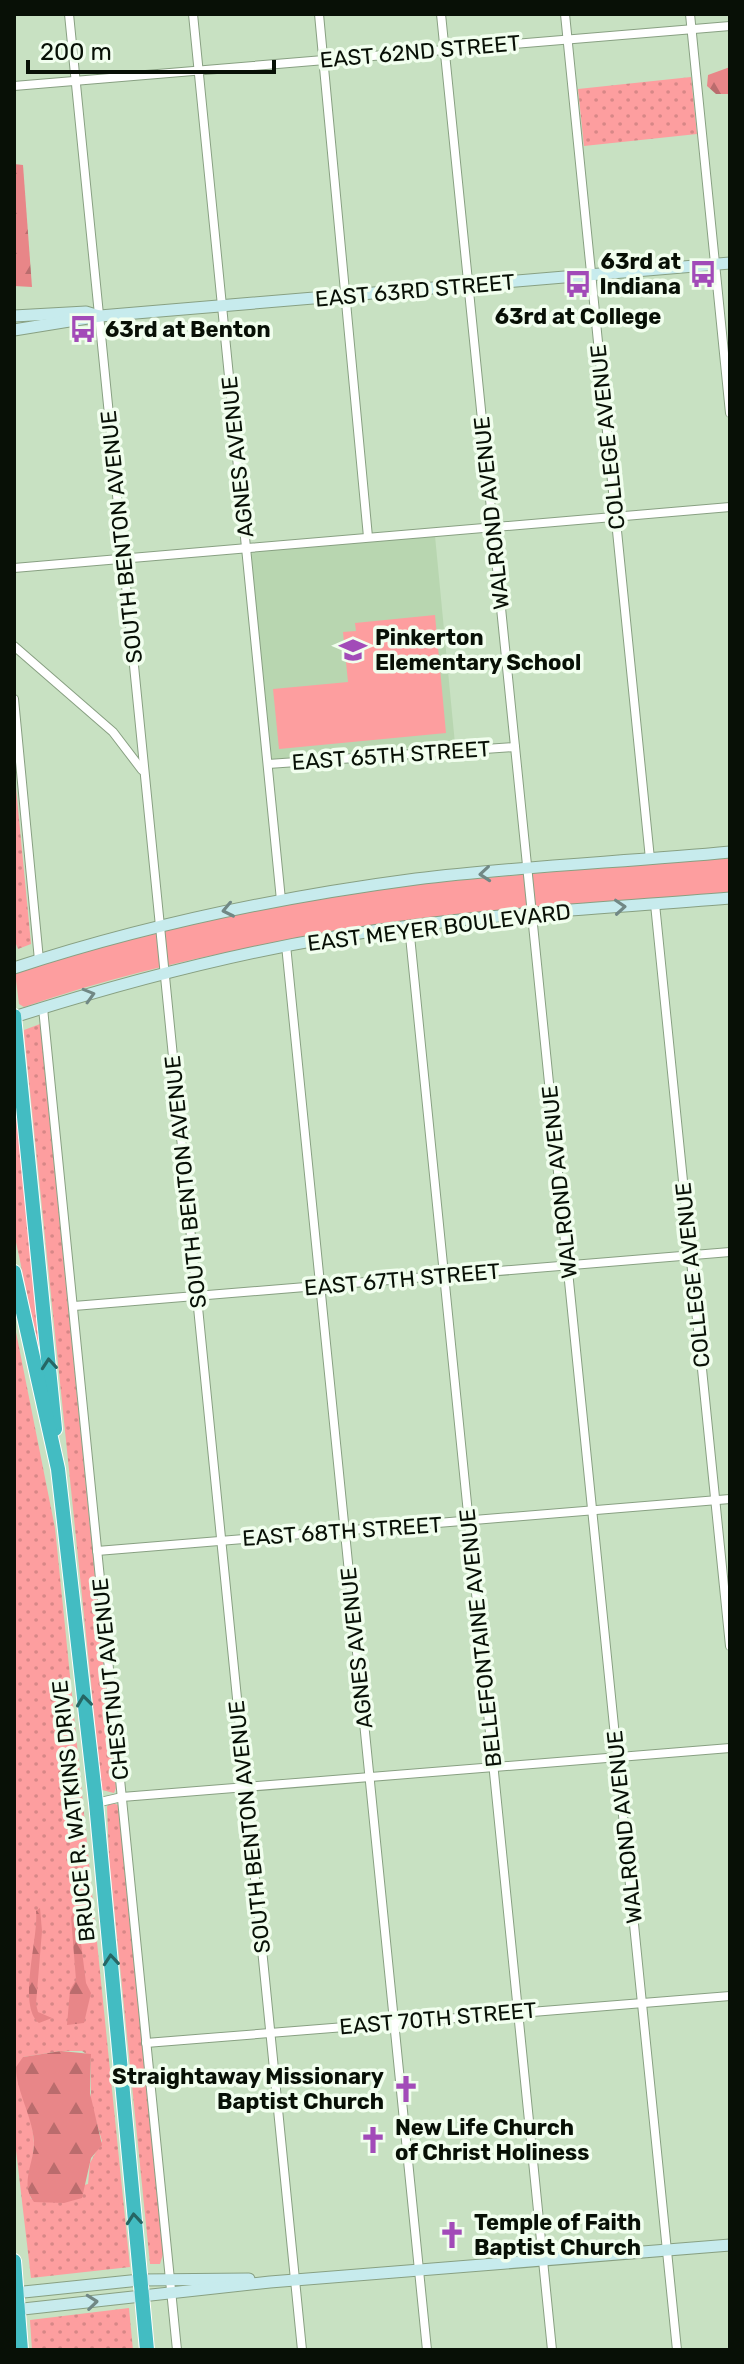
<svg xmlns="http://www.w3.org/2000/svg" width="744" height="2364" font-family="Rubik,sans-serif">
<defs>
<pattern id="grass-dots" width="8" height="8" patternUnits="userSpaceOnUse" patternTransform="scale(2)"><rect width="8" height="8" fill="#fd9e9f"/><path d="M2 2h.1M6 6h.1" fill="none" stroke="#d78787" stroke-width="1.8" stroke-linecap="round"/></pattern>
<pattern id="forest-firs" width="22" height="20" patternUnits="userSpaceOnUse" patternTransform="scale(2)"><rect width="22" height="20" fill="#e88688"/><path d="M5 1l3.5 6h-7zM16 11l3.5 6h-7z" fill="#ba6c6d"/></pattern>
</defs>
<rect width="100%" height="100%" fill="#c8e1c2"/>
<path fill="#b8d6b0" d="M435,536l20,208 -183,15 -21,-204 3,-4z"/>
<g fill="url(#grass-dots)" fill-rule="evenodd">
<path d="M691,77l6,57 -113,12 -6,-57z"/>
<path d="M14,767l17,177 -13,5 -4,-10z"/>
<path d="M40,1024l76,764 -2,5 -12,-3 -78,-757v-3z"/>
<path d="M14,1093l11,66 23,231 -34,-157z"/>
<path d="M14,1322l41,206 75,739 -99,11 -17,-145zM61,2051h21l9,6v47l11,37 -12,22 -2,21 -57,15c-6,-21 3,-36 3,-56 -1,-35 -21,-52 -11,-86z"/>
<path d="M113,1803l5,2 45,449 -3,10h-10l-41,-407 -2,-51z"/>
<path d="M129,2308l4,42h-101l-2,-30z"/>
</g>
<g fill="url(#forest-firs)">
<path d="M730,67v27h-14l-9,-8 1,-11z"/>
<path d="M14,164l9,1 9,122 -18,-1z"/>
<path d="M40,1908l2,23 -6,73 2,8 14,6 -13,5c-22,-18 0,-85 -3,-112z"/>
<path d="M74,1911h3l9,72 5,10 -7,30 -17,2 3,-35 6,-10 -5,-63z"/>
<path d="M61,2051l30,3 -1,39 12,52 -11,13 -9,40 -18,5 -30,-1c-15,-18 1,-41 0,-61 -2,-26 -18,-50 -18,-74l7,-10z"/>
</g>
<g fill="#fd9e9f">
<path d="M435,615l11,118 -167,16 -6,-60 75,-7 -5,-50 13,-1 -1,-8z"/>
<path d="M730,856v36c-239,19 -478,37 -706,115l-5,-3 -4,-32 186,-53 89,-17 128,-18z"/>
</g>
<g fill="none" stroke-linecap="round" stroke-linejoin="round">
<g stroke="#88a082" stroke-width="10">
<g id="street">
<path d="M69,14l233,2336"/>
<path d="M193,14l88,886"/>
<path d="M319,14l49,523"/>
<path d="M441,14l236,2336"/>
<path d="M565,14l85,845"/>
<path d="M690,14l40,399"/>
<path d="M14,86l716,-60"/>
<path d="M14,568l716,-61"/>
<path d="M14,646l99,86 29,38"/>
<path d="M14,699l25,261"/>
<path d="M268,764l247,-17"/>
<path d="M655,904l75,742"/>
<path d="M409,926l143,1424"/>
<path d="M286,945l141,1405"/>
<path d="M43,1008l134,1342"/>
<path d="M74,1306l656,-54"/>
<path d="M97,1551l633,-52"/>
<path d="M96,1803l26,-6 608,-49"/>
<path d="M146,2043l584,-47"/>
</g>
</g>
<g stroke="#88a082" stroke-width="13">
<g id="secondary">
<path d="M14,316l72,-4 13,4"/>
<path d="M14,330l86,-14 630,-53"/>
<path d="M14,968c131,-43 265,-71 402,-89 104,-13 210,-17 314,-27"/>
<path d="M14,1017c129,-41 261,-75 396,-91 106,-14 213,-19 320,-28"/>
<path d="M14,2293l126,-13 109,-1"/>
<path d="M14,2310l256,-28 460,-37"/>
</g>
</g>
<g stroke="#fff" stroke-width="16">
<g id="highway">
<path d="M14,1016l41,413"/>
<path d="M14,1272l44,197 38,334 51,547"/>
<path d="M14,2261l7,89"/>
</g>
</g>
<use href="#street" stroke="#fff" stroke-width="8"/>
<use href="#secondary" stroke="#c7ebed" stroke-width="11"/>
<use href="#highway" stroke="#43bcc2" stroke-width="14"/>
</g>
<defs><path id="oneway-chevron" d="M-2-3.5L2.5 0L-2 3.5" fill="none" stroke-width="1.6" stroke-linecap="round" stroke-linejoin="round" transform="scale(2)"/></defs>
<g stroke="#718885">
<use href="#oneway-chevron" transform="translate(485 874) rotate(175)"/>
<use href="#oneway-chevron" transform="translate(620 907) rotate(-4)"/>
<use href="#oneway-chevron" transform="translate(228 910) rotate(168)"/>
<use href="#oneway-chevron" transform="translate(89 995) rotate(-16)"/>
<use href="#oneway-chevron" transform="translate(92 2302) rotate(-6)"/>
</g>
<g stroke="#266664">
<use href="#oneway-chevron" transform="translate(49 1364) rotate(-95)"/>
<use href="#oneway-chevron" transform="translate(84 1701) rotate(-97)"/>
<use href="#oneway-chevron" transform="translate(111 1960) rotate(-95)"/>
<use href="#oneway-chevron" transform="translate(134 2219) rotate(-95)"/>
</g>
<defs>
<g id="bus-bare" transform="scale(2.16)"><path d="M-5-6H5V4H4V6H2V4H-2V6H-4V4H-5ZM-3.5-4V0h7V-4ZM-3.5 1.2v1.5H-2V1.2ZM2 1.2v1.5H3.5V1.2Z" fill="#a24bb8" stroke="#f1feee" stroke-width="2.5" paint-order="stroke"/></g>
<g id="school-bare" transform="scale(2.16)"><path d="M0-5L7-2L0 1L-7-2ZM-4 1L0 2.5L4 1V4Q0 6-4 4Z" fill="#a24bb8" stroke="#f1feee" stroke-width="2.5" paint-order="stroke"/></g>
<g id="church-bare" transform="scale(2.16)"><path d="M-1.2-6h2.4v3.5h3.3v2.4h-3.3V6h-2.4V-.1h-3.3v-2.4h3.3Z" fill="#a24bb8" stroke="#f1feee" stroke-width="2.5" paint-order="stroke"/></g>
</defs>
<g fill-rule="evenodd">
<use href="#bus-bare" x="703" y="274"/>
<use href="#bus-bare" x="578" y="284"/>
<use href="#bus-bare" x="83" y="329"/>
<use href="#school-bare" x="353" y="650"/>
<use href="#church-bare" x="406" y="2089"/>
<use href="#church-bare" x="373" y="2140"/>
<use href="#church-bare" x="452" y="2235"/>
</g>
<g text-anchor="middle" stroke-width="7" stroke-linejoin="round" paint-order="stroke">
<g font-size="22" fill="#081006" stroke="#f1feee">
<text transform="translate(420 51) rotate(-5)" y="8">EAST 62ND STREET</text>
<text transform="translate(415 290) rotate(-5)" y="8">EAST 63RD STREET</text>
<text transform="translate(607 437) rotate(-96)" y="8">COLLEGE AVENUE</text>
<text transform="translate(237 457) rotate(-96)" y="8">AGNES AVENUE</text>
<text transform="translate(491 513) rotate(-96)" y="8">WALROND AVENUE</text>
<text transform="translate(121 537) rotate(-96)" y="8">SOUTH BENTON AVENUE</text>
<text transform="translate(391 755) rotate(-4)" y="8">EAST 65TH STREET</text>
<text transform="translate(439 927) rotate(-7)" y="8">EAST MEYER BOULEVARD</text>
<text transform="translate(185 1182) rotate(-96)" y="8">SOUTH BENTON AVENUE</text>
<text transform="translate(559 1182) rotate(-96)" y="8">WALROND AVENUE</text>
<text transform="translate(692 1275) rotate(-96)" y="8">COLLEGE AVENUE</text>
<text transform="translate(402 1279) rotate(-5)" y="8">EAST 67TH STREET</text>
<text transform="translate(342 1531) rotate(-4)" y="8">EAST 68TH STREET</text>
<text transform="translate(480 1638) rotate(-96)" y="8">BELLEFONTAINE AVENUE</text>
<text transform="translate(356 1648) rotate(-96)" y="8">AGNES AVENUE</text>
<text transform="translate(110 1679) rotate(-96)" y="8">CHESTNUT AVENUE</text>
<text transform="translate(73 1811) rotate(-96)" y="8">BRUCE R. WATKINS DRIVE</text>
<text transform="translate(249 1827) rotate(-96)" y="8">SOUTH BENTON AVENUE</text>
<text transform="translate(624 1827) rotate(-96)" y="8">WALROND AVENUE</text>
<text transform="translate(438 2018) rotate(-5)" y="8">EAST 70TH STREET</text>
</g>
<g font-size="22" font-weight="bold" fill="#081006" stroke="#f1feee" text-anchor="start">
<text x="681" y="269" text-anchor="end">63rd at<tspan x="681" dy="25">Indiana</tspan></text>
<text x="578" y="324" text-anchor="middle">63rd at College</text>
<text x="105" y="337">63rd at Benton</text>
<text x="375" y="645">Pinkerton<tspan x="375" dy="25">Elementary School</tspan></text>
<text x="384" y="2084" text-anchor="end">Straightaway Missionary<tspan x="384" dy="25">Baptist Church</tspan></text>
<text x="395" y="2135">New Life Church<tspan x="395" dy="25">of Christ Holiness</tspan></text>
<text x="474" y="2230">Temple of Faith<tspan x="474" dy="25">Baptist Church</tspan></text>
</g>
</g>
<rect width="744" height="2364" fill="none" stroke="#081006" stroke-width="32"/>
<path d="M28 60v12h246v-12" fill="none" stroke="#081006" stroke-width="4"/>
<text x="40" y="60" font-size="24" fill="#081006" stroke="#f1feee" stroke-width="6" paint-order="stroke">200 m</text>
</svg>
